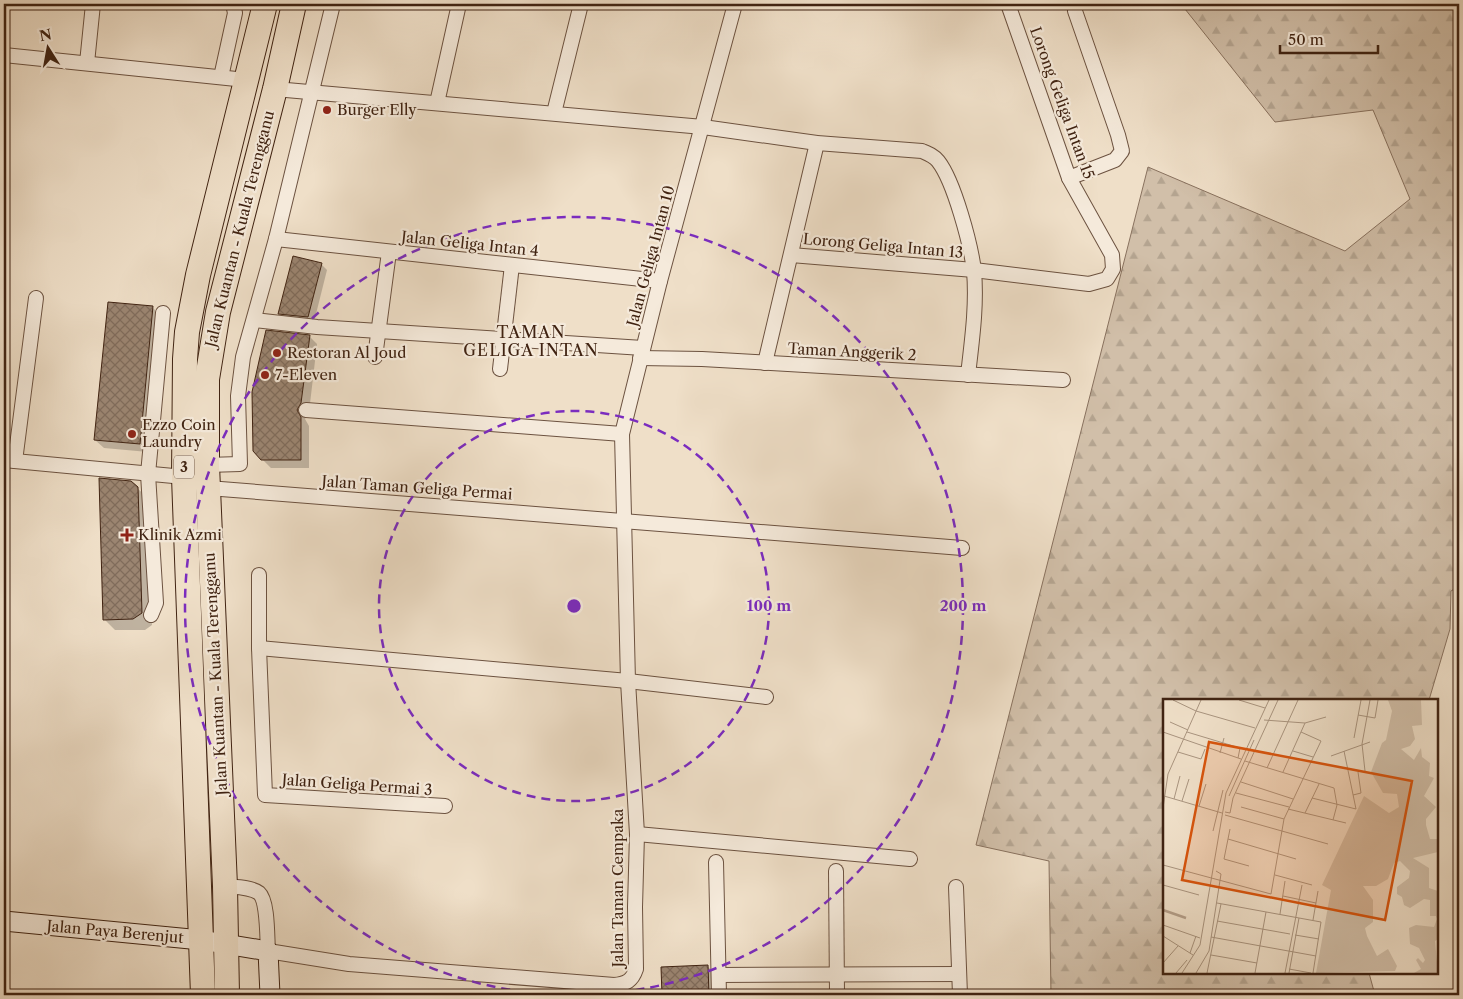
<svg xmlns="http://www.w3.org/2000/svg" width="1463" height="999" font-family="'Libre Caslon Text',serif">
<defs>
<pattern id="forest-firs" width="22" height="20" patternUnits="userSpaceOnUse" patternTransform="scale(1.25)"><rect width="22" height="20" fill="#d1bfa9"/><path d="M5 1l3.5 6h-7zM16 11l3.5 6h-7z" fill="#b4a490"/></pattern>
<pattern id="building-cross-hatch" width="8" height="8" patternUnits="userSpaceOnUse" patternTransform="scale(1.25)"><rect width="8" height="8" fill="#9b8571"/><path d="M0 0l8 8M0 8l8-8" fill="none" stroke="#806c5b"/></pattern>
</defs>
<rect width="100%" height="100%" fill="#efdfc8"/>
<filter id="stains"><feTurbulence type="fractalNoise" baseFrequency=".004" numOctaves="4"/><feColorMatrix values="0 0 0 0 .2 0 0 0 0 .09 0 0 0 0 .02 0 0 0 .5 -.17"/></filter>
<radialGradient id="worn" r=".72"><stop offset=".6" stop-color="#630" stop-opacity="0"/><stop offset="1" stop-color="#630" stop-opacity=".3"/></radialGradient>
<path fill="url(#forest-firs)" stroke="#88715e" d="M1181,4h278v582l-8,5 -1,38 -21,71h-265v273h205l6,22h-324l-2,-134 -73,-16 172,-678 197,84 65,-52 -37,-89 -98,12z"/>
<g fill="#0003">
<path d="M321,264l6,6 -13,52 -29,-3 -5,-6z"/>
<path d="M109,304l44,4 8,8 -13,136 -44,-4 -9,-8z"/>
<path d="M309,336l8,8 -8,68 -4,7 4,7v42h-38l-9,-9z"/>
<path d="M137,488l12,11 3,126 -7,5h-30l-11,-11z"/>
<path d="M707,966l12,11v18h-56l-1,-27z"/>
</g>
<g fill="url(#building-cross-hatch)" stroke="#402312">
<path d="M293,256l29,7 -14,54 -30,-3z"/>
<path d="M108,302l45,4 -13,138 -46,-4z"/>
<path d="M266,330l44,5 -9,68 -4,7 4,7v43h-40l-8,-9 -1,-59z"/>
<path d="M99,478l32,3 7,6 4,126 -9,6 -30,1z"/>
<path d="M708,965l1,30h-47l-1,-28z"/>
</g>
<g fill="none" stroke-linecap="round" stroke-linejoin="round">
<g stroke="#6c5240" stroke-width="16">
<g id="street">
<path d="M4,55l242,25"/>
<path d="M87,63l6,-59"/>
<path d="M221,77l14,-64 -2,-9"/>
<path d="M275,89l428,38 114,16 105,8c7,3 12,5 16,10 16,20 33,84 36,110 3,34 -2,69 -6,104"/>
<path d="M437,103l22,-99"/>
<path d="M554,113l27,-109"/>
<path d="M1069,178l46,-18 7,-9 -4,-16 -43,-124"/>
<path d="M276,239l384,42"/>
<path d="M791,255l183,15 115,14 18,-5 6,-10 -1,-14 -43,-77 -61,-174"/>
<path d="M254,320l63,7 326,21"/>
<path d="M375,357l14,-105"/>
<path d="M640,358l62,1 361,21"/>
<path d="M765,363l52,-220"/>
<path d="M500,369l12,-104"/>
<path d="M306,410l316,24"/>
<path d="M4,460l180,17"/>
<path d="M15,461l21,-163"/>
<path d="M207,465l33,-1 -2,-68 5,-39 33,-118 57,-235"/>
<path d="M208,488l754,60"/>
<path d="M259,575v73l6,147 180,11"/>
<path d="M151,615l5,-12 -8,-129 15,-161"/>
<path d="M259,648l369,33 138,16"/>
<path d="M637,834l273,25"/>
<path d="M716,862l3,133"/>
<path d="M836,871l1,124"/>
<path d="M225,886c10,1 26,1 34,7 9,8 8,45 9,58l81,13 265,21c12,-1 18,-4 22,-16l-1,-62 2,-73 -9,-153 -6,-247 38,-153 75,-277"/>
<path d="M956,887l4,108"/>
<path d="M719,975l240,-1"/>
</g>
</g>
<g stroke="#402312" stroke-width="21">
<path id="secondary" d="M4,921l197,19 67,11 2,44"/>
</g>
<g stroke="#402312" stroke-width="26">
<g id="highway">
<path d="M203,995l-19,-518 1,-118 2,-27 11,-57 67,-271"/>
<path d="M227,995l-2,-109 -18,-421v-86l11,-67 57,-223 19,-85"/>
</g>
</g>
<use href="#street" stroke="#f5eadb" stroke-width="14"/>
<use href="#secondary" stroke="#f5eadb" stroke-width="19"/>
<use href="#highway" stroke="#efdfc8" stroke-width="24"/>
</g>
<g fill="none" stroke="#7b2cbf" stroke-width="2.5" stroke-dasharray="9 6">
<circle cx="574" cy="606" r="195"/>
<circle cx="574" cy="606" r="389"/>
</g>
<g fill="#8f2418" stroke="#f5eadb" stroke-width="2">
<circle cx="327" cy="110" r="5"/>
<circle cx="277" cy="353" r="5"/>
<circle cx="265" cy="375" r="5"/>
<circle cx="132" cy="434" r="5"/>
<path d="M124.5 527.5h5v5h5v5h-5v5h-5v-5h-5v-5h5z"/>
</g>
<g text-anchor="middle" stroke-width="4.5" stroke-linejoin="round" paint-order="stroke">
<rect fill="#f5eadb" stroke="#765f4e" stroke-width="1" x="174" y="455.5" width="20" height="23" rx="4"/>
<g font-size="14" font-weight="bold" fill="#402312">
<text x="184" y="472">3</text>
</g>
<g font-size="15" fill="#402312" stroke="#f5eadb">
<text transform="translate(1062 103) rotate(70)" y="5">Lorong Geliga Intan 15</text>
<text transform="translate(240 229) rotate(-76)" y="5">Jalan Kuantan - Kuala Terengganu</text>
<text transform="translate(470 244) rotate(6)" y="5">Jalan Geliga Intan 4</text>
<text transform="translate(883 246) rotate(5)" y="5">Lorong Geliga Intan 13</text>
<text transform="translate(651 256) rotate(-75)" y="5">Jalan Geliga Intan 10</text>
<text transform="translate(852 352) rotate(3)" y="5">Taman Anggerik 2</text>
<text transform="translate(417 488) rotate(4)" y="5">Jalan Taman Geliga Permai</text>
<text transform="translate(216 674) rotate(-93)" y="5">Jalan Kuantan - Kuala Terengganu</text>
<text transform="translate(357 785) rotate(4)" y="5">Jalan Geliga Permai 3</text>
<text transform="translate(618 888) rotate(-90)" y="5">Jalan Taman Cempaka</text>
<text transform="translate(115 932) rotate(5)" y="5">Jalan Paya Berenjut</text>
</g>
<g font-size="15" fill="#402312" stroke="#f5eadb" text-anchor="start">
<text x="337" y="115">Burger Elly</text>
<text x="287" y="358">Restoran Al Joud</text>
<text x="275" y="380">7-Eleven</text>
<text x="142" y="430">Ezzo Coin<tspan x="142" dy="17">Laundry</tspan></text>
<text x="138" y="540">Klinik Azmi</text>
</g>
<g font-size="16" letter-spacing="1" fill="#402312" stroke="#f5eadb">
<text x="531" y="338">TAMAN<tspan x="531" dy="18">GELIGA INTAN</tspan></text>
</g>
</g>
<g transform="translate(1163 699)">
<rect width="275" height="275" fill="#efdfc8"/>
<path d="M225,1h33l1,25 -10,1 3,13 -5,7 -9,3 13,11 7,-12 1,9 8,6 -1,13 5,2 -10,18 12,11 -10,12v6l4,14h8v13l-25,6 16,10v20l9,3v48l-3,2 3,32h-24l7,-4 -5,-9 2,-2 5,5 2,-3 -6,-12 -9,-4 -1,-16 7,-3 18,2 3,-8 -1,-3h-6v-16l-6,-1 -14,9 -6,-3 -2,-8 -5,-3v-7l12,-9 1,-7 -10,-10 -6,2 -6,16 -12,7h-13l10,14v22l-8,6 2,8 10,20 11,-7 9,17 -2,5 -79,2 15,-83 -9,-5 42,-89 25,17 10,-6 -2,-13 -14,-1 -12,-21 11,-29 4,-3 6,-29z" fill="#d1bfa9"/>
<path fill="none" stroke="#b49f8a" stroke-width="2.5" d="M0,211l23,8"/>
<path fill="none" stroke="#a9947f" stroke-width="1" d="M10,1l23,11 59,17M76,1l26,8M195,16l17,3 3,-18M101,21l41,3 21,-6M7,23l18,8M0,33l78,27M24,33l53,16 -2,10M191,39l7,-38M130,52l20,6M15,53l23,7 4,-10M57,54l4,-15M168,57l39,-14M82,62l89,27 3,17 -4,15M104,69l31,-68M202,72l-3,-27 8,-44M120,73l22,-49M78,83l52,17M73,94l53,14M190,96l8,-2 -3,-21M1,97l58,17M66,97l25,-56M149,99l44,11 -12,-58M11,100l6,-23M19,102l7,-22M36,107l7,-22M78,108l43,12M0,109l5,-34 33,-74M125,110l58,14M62,113l5,1 3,-15 45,-98M142,114l14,-29M62,116l103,29M67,130l-6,30 25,7M50,132l10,-41M65,140l68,20M0,166l108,29 13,-75 37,-78 -20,-9M112,176l37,10M0,186l36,10M120,197l33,7M54,204l104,19 -8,51M117,215l5,-33M150,221l5,-29M54,222l73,13M0,226l37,13M132,236l24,4M0,237l30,19M48,238l105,19M27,254l6,-17M48,256l46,8M0,264l15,-17M126,270l22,4M13,274l11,-13M19,274l18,-28 26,-152 43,-93M33,274l13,-22 12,-77 -5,-3M44,274l14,-69M92,274l11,-61M122,274l17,-88M126,274l10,-55"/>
<path fill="#d7540d" fill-opacity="0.15" stroke="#d7540d" stroke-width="2.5" d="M46,43l203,39 -27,139 -203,-40z"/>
<rect width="275" height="275" fill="none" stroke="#402312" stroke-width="2.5"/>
</g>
<circle cx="574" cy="606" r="8" fill="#7b2cbf" stroke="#f5eadb" stroke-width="2.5"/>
<g font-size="15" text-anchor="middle" font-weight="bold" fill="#7b2cbf" stroke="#f5eadb" stroke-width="4.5" stroke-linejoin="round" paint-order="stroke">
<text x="769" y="611">100 m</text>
<text x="963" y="611">200 m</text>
</g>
<rect width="1463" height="999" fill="none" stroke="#efdfc8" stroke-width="20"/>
<rect x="5" y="5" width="1453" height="989" fill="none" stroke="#402312" stroke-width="2.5"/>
<rect x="10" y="10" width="1443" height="979" fill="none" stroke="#402312"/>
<g transform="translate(48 48) rotate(349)" stroke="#f5eadb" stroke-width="4" paint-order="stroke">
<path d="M0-4L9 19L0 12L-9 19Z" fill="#402312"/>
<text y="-8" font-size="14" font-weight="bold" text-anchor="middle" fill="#402312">N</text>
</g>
<path d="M1280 45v8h98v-8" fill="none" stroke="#402312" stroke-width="2.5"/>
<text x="1288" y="45" font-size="15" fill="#402312" stroke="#f5eadb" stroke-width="4" paint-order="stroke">50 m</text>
<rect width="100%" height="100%" filter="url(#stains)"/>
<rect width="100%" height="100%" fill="url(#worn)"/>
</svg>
